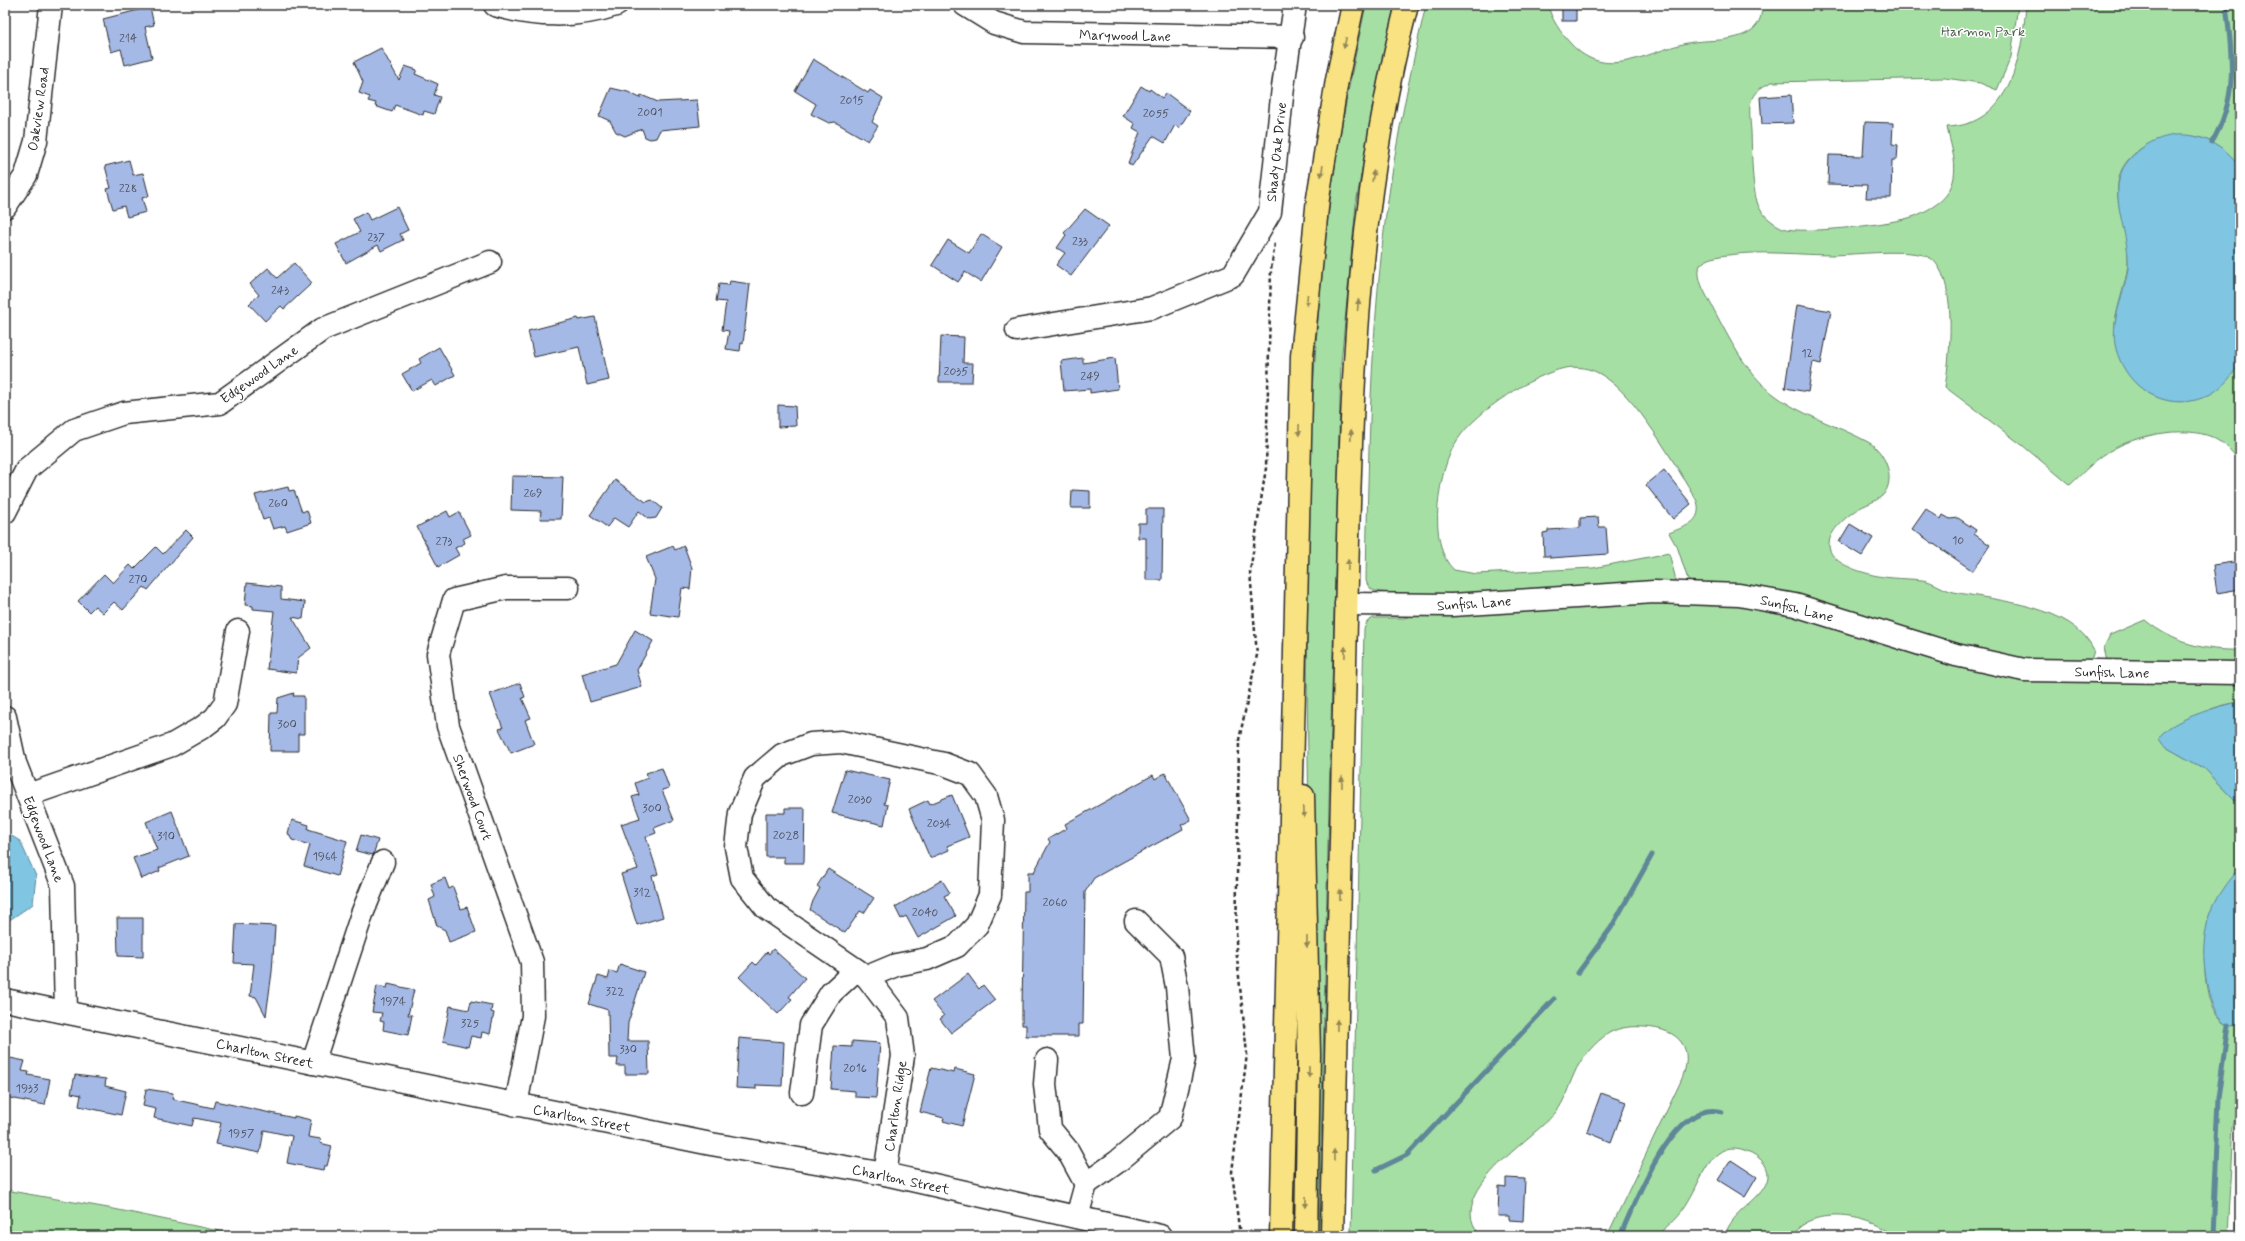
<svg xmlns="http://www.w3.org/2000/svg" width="2245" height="1241" font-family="Mynerve,sans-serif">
<rect width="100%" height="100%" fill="#fff"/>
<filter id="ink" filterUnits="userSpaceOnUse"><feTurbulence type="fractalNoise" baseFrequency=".025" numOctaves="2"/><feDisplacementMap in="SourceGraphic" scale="8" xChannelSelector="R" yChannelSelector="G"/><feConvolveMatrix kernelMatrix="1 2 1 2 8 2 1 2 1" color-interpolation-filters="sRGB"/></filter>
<g filter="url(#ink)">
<g fill="#a6dfa4" stroke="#688568">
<path d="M1366,5h29l-19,83 -20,116 -15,159 -11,395 -11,478h-8c1,-62 3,-124 2,-186 -3,-269 -17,-539 12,-807 8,-80 24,-159 41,-238z"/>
<path d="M1426,5h122c3,14 13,28 23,39 36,38 74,8 116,-1 21,-4 47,0 65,-13 8,-6 10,-16 10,-25h256l-7,52 -14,33 -17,-7 -35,-5 -173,4c-26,11 -23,24 -21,49 1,19 0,62 9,78 5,8 14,15 23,19 20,7 111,-4 132,-12 11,-5 25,-12 32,-22 15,-22 4,-45 0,-67 64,-2 75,-72 79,-122h214v162c-16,-22 -40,-36 -68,-30 -16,3 -28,7 -40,19 -30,27 -4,67 -4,100 1,30 -19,60 -12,89 14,66 93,78 124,16v100c-7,-7 -13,-16 -22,-21 -27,-16 -77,-6 -103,8 -18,9 -31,24 -45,37l-48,-40 -77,-58c5,-31 12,-100 -10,-125 -4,-4 -10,-7 -16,-8 -24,-4 -60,0 -85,1 -35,0 -71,-5 -106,0 -10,1 -21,3 -28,10 -5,15 8,32 14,45 16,30 31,61 58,83 27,22 65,32 96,49 16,8 30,38 14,54 -8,7 -22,10 -30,17 -38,29 -26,49 14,60 18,6 37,5 56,7 11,1 21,10 32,12 44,9 119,13 140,58l-3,11 -52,4 -349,-79 -12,-37 -9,-16c17,-7 34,-11 28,-32 -21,-35 -62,-108 -97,-127 -10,-6 -23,-8 -35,-6 -33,7 -88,43 -107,71 -20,28 -32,106 -4,131l22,4 117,-6 76,-15 6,23v10l-251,13c-7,-2 -14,-6 -21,-6 -13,-2 -34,4 -37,-13 2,-111 4,-222 16,-332 9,-82 25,-163 44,-243z"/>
<path d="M1610,601l148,3 196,57 286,19v22c-40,6 -49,18 -76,44l39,22 37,38c0,11 3,55 -1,61 -7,15 -21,26 -28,44 -10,23 -11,100 14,113h8l7,-3v75l-7,32 -6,108h-330c-28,-21 -82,-32 -106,0h-66c6,-25 35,-34 42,-55 3,-8 -1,-17 -7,-22 -5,-5 -12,-8 -19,-10 -30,-8 -40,32 -52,51 -8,15 -20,25 -33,36h-49l73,-153c16,-34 1,-54 -36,-56 -12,-1 -24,0 -35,6 -14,9 -29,26 -35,41 -6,13 -9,27 -18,38 -23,28 -115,81 -75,124h-130l13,-607 3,-7 6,-4h31l23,-6z"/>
<path d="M2145,620c28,23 60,31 95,30v17l-133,-5 -3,-15 6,-12z"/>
<path d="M2240,1133v103h-5z"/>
<path d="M5,1190l109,19 129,27h-238z"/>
</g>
<g fill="#80c5e1" stroke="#5e8798">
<path d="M2175,135c26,-2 50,10 65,32v194c-28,61 -107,51 -124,-12 -7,-27 9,-55 12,-81 3,-40 -30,-85 9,-116 11,-10 24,-15 38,-17z"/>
<path d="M2240,702v104l-37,-38 -39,-22 -5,-7c4,-17 65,-35 81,-37z"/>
<path d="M5,832l15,9 16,35 -3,28 -28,19z"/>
<path d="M2240,867v154c-27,21 -36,-47 -36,-62 -1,-13 1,-27 4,-40 5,-19 19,-38 32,-52z"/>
</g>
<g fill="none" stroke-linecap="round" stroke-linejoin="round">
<g stroke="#5e8798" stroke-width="5">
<path d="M2212,142c27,-46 20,-87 14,-137"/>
<path d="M1578,973l33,-45 41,-73"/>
<path d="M1376,1170l31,-15 147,-156"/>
<path d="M1620,1236c15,-33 54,-139 102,-124"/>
<path d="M2212,1236l6,-138 10,-73"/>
</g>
</g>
<g fill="#a5b9e7" stroke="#2b2b2b">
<rect x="1562" y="5" width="14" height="16"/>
<path d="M150,7l4,18 -9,2 7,31 -27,7 -4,-16 -10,3 -8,-33z"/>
<path d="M381,48l18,32 6,-14 12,4 -2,4 23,10 -4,11 6,2 -6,17 -10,-3 -1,4 -28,-10 -3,7 -17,-6 1,-3 -8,-2 2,-4 -11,-4 4,-11 -9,-20z"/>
<path d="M813,59l55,34 2,-3 13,8 -11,24 6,4 -10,15 -33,-19 -6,1 -18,-9 5,-10 -21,-13z"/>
<path d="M1141,86l8,5 1,-2 12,9 4,-5 24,18 -11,17 -4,-3 -10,18 -12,-7 -21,30 -4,-3 12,-31 -7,-4 2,-4 -12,-8z"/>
<path d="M611,88l17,4 12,6 1,-3 17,7 39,-2 3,26 -40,4 -4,8 -6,1 -5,-2 -3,-8 -17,7 -9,-4 -6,-11 -11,-5z"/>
<path d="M1791,95l2,28 -31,1 -2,-27z"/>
<path d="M1865,122l28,1 -1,21 6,1 -1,15h-5l-1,38h-25l1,-13 -39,-1 1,-29 34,1z"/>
<path d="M129,160l4,15 10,-2 6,23 -7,2 4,14 -19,5 -3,-11 -11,3 -6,-20 4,-1 -6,-22z"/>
<path d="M397,207l11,23 -8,4 3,6 -22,11 -3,-6 -32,18 -10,-19 24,-12 -7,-13 13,-7 4,8z"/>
<path d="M1085,209l24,17 -38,50 -15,-11 9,-12 -8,-5 9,-13 -2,-2z"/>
<path d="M981,234l21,13 -21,35 -16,-10 -7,10 -26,-17 16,-25 21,13z"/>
<path d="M294,263l18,20 -28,26 -3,-3 -16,15 -16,-17 10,-9 -9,-11 18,-16 9,10z"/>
<path d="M730,281l20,3 -7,60 -2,-1 -1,8 -14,-2 3,-18 -7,-1 4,-28 -10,-1 3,-17 10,1z"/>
<path d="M1797,305l34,6 -10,53 -8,-2 -5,30 -23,-4z"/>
<path d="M595,317l14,63 -22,5 -8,-38 -45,10 -6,-26 50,-13 1,2z"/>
<path d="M941,336l23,1 -1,26h10l-1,19h-33z"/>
<path d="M439,347l16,28 -19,11 -4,-6 -20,11 -10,-17 19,-11 -2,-4z"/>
<path d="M1083,358v5l32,-5 3,31 -28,4v-4l-26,2 -3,-30z"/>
<path d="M778,405l17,1 1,20 -18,1z"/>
<path d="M1664,470l27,34 -18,15 -27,-34z"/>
<path d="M512,476l51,1 -2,42h-21l1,-8 -30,-1z"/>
<path d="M615,480l31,22 6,-2 10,8 -6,10 -7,1 -10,-8 -11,16 -14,-9 -7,9 -17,-12z"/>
<path d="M288,487l1,4 5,-1 8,22 5,-2 4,13 -24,8 -2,-5 -12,3 -4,-11 -6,2 -8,-25z"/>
<path d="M1072,490l18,1v17h-19z"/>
<path d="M1146,509h17l-1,71h-16v-42h-8v-15h8z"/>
<path d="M1926,509l15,10 2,-4 7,4 8,-1 18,12 -2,4 16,11 -17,26 -61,-42z"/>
<path d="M447,511l3,6 9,-5 12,23 -8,4 2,4 -10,5 4,7 -21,12 -21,-40z"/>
<path d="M1598,517l1,10h7l2,27 -58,4v-2h-6l-1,-23 5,-1v-2l32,-2v-10z"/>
<path d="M1850,524l23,14 -11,18 -23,-14z"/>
<path d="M186,530l7,7 -45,53 -4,-3 -21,23 -9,-8 -11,11 -8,-7 -6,6 -11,-11 26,-27 9,9 17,-18 4,4 22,-22 7,7z"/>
<path d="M673,546l2,4 9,-4 8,22 -2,21 -8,-1 -4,29 -28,-4 5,-34 -9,-22z"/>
<path d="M2240,561v28l-23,4 -4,-28z"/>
<path d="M247,583l34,4v12l24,3 -2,17 -11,-2 19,31 -13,10 -2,15 -29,-4 7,-58 -21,-2v-3l-8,-1z"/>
<path d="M635,630l18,11 -16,29 5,17 -52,15 -8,-28 34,-10z"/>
<path d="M520,683l5,14 -3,1 9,20 -6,2 9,24 -23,9 -12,-24 4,-1 -13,-34z"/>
<path d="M294,693l-1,3h11v38h-6v17h-28l1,-38h6l1,-15z"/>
<path d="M662,768l7,20 -7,2 12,30 -20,8 2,5 -10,4 12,37 -6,2 11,41 -26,8 -16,-51 17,-5 -17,-45 19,-6 -8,-21 7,-2 -4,-12 13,-5 -2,-5z"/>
<path d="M845,770l45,10 -6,24 4,1 -4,20 -52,-12z"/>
<path d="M1165,773l26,47 -10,5 2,4 -89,49 -9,14 -2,132h-4v12h-53v-11h-4v-19l2,-114h4v-20h6l16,-30 -2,-3 19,-11 -2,-4 88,-49 2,4z"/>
<path d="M952,795l17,42 -22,9 2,4 -19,8 -21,-49 19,-9 2,4z"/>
<path d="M785,808h20l-1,55h-20v-6h-18v-44h19z"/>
<path d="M172,811l17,45 -30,12 1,3 -19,8 -8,-21 24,-8 -11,-28z"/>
<path d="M292,820l17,5 -1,4 39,12 -10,35 -33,-10 6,-21 -18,-5 -4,-7z"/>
<path d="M361,835l17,5 -5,15 -17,-4z"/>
<path d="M828,869l46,29 -10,15 -4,-2 -15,22 -35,-23 3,-9 7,-13 -3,-2z"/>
<path d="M445,878l4,11 4,-2 8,22 6,-2 9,25 -27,10 -4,-12 -8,-4 -8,-26 6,-3 -4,-13z"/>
<path d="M942,880l8,13 -6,3 12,20 -38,22 -12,-22 -5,3 -6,-12z"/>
<path d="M117,918h26v39l-25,-1z"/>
<path d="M236,924l39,2 -3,46 -6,44 -10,-19 -6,-1 4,-32 -20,-1z"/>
<path d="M773,949l32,29 -16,19 3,2 -14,15 -39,-37 14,-15 3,3 11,-13 2,2z"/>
<path d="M620,964l24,8 -16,51 -1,18h21l1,33h-24v-8h-8l1,-8h-9l-1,-48 -19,-6 9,-28 10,3 2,-8 7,2z"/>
<path d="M968,974l11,15 4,-4 12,15 -44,33 -11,-14 4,-3 -12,-15z"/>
<path d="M388,984l26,6 -6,25h4l-4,20 -25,-5 1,-8 -4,-1 2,-8 -10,-1 5,-26 10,2z"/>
<path d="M471,1001l21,4 -1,7 3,1 -4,21 -8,-2 -1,6 -10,-2 -3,11 -25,-6 7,-35 19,4z"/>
<path d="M739,1038l45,4 -2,44 -26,-1v4l-20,-1z"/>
<path d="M852,1041l28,2 -4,55 -21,-1v-6l-24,-2 3,-43 18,1z"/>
<path d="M5,1057l20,4 -3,10 7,1 -1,3 22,4 -5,26 -40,-8z"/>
<path d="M931,1068l23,5 1,-4 20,5 -13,52 -19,-5 1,-3 -24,-6z"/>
<path d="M75,1075l31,4 -1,7 21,5 -5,24 -42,-9 2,-11 -10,-2z"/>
<path d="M146,1089l27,4 -1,6 41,9 2,-7 79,17v-2l17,4 -3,17 13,2 -1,4 12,3 -5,20h-3l-1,4 -36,-7 5,-27 -28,-6 -4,23 -44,-9 5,-21 -27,-5 -2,8 -38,-8 2,-9 -13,-3z"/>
<path d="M1601,1093l25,9 -15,40 -24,-10z"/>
<path d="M1731,1160l26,17 -12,20 -27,-17z"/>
<path d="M1506,1178l19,1 -2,42 -14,-1v-4h-11l1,-30 7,1z"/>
</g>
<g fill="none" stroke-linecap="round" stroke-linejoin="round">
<g stroke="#2b2b2b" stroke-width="25">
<g id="minor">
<path d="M495,5c39,12 82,13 121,0"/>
<path d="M965,5l29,18 30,9 268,5"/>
<path d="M5,207l21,-32 10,-34 15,-136"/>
<path d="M1017,330l135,-22 81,-33 37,-63 13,-125 12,-82"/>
<path d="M5,512l22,-43 47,-39 50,-17 96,-10 103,-74 167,-67"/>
<path d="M1346,604l106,1 202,-13 85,3 56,10 161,50 68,15 216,3"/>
<path d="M5,717l10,46 48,123 3,126"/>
<path d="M841,742l103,22 26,10 16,22 7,24 -3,75 -13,30 -20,21 -30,13 -31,6 -29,12 -101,-69 -24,-30 -6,-31 4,-34 15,-35 27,-23 29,-11z"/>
<path d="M28,795l144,-50 31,-18 12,-9 10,-14 13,-73"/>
<path d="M867,977l31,41 5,38 -18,118"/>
<path d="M5,1000l706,144 174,30 275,62"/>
<path d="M1047,1060l-2,24 5,45 18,22 18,33"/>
<path d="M313,1063l49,-149 21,-52"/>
<path d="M802,1093l9,-68 20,-32 25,-23"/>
<path d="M516,1105l17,-89 -1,-54 -84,-236 -10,-72 16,-54 52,-12h62"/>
<path d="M1077,1217l9,-33 31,-22 53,-44 14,-59 -7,-72 -6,-31 -35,-35"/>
</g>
</g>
<g stroke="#2b2b2b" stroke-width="25">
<g id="highway">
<path d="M1303,796l6,258 -3,182"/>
<path d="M1281,1236l21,-880 16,-158 19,-118 16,-75"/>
<path d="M1332,1236c5,-205 9,-410 14,-615 5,-207 8,-414 61,-616"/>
</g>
</g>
<path stroke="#2b2b2b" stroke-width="2.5" stroke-dasharray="4 3" stroke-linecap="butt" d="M1240,1236l-8,-64 15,-118 -11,-106 3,-208 18,-85 -7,-83 16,-104 5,-199 4,-26"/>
<use href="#minor" stroke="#fff" stroke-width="22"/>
<use href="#highway" stroke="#f8e281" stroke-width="22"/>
</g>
<defs><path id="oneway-solid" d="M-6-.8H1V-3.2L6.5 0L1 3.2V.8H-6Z"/></defs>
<g fill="#928656">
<use href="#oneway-solid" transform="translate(1345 43) rotate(102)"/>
<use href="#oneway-solid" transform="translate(1322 171) rotate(99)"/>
<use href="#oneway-solid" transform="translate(1373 176) rotate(-81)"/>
<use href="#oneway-solid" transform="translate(1307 300) rotate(95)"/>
<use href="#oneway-solid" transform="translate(1358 305) rotate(-85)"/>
<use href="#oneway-solid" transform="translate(1299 430) rotate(92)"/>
<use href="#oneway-solid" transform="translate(1351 435) rotate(-88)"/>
<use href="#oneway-solid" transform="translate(1348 565) rotate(-88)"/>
<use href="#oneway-solid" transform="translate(1345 652) rotate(-89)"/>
<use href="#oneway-solid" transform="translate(1342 782) rotate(-89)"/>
<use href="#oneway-solid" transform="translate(1304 812) rotate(87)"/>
<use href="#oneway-solid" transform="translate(1340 895) rotate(-89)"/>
<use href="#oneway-solid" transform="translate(1307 942) rotate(89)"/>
<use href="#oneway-solid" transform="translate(1337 1025) rotate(-89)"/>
<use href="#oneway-solid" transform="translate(1309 1072) rotate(90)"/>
<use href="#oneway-solid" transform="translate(1334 1155) rotate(-89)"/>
<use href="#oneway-solid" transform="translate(1306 1202) rotate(91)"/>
</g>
</g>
<g text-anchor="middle" stroke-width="3" stroke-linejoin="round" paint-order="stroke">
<g font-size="12" fill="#4a4e5a">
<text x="128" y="42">214</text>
<text x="852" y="104">2015</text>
<text x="650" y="116">2001</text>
<text x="1156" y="117">2055</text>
<text x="128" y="192">228</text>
<text x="376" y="241">237</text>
<text x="1080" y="245">233</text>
<text x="280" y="294">243</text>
<text x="1807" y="357">12</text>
<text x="956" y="375">2035</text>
<text x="1090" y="380">249</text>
<text x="533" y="497">269</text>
<text x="278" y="507">260</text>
<text x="1958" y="544">10</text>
<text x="444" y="545">273</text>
<text x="138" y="583">270</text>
<text x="287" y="728">300</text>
<text x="860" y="803">2030</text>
<text x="652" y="812">300</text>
<text x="939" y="827">2034</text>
<text x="786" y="839">2028</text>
<text x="166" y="840">310</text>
<text x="325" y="860">1964</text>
<text x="642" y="896">312</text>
<text x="1055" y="906">2060</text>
<text x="925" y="916">2040</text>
<text x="615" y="995">322</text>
<text x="393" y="1005">1974</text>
<text x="470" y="1027">325</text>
<text x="628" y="1053">330</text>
<text x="855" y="1072">2016</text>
<text x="27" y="1092">1933</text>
<text x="241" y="1137">1957</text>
</g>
<g font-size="14" fill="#50614f" stroke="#fff">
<text x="1983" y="36">Harmon Park</text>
</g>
<g font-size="14" fill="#2b2b2b" stroke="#fff">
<text transform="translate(1125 35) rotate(1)" y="5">Marywood Lane</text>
<text transform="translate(38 109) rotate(-82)" y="5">Oakview Road</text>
<text transform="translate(1276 152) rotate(-84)" y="5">Shady Oak Drive</text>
<text transform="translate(259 374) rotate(-35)" y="5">Edgewood Lane</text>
<text transform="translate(1474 603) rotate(-4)" y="5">Sunfish Lane</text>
<text transform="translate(1797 608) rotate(14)" y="5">Sunfish Lane</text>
<text transform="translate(2112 672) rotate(1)" y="5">Sunfish Lane</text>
<text transform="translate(473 797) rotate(70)" y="5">Sherwood Court</text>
<text transform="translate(44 839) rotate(69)" y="5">Edgewood Lane</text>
<text transform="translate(265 1053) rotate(12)" y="5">Charlton Street</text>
<text transform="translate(895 1106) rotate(-82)" y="5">Charlton Ridge</text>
<text transform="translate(582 1118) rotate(11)" y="5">Charlton Street</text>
<text transform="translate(901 1179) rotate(12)" y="5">Charlton Street</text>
</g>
</g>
<rect width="2245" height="1241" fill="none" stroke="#fff" stroke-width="20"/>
<rect x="10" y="10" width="2225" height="1221" fill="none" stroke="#2b2b2b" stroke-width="1.5" filter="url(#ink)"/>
</svg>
